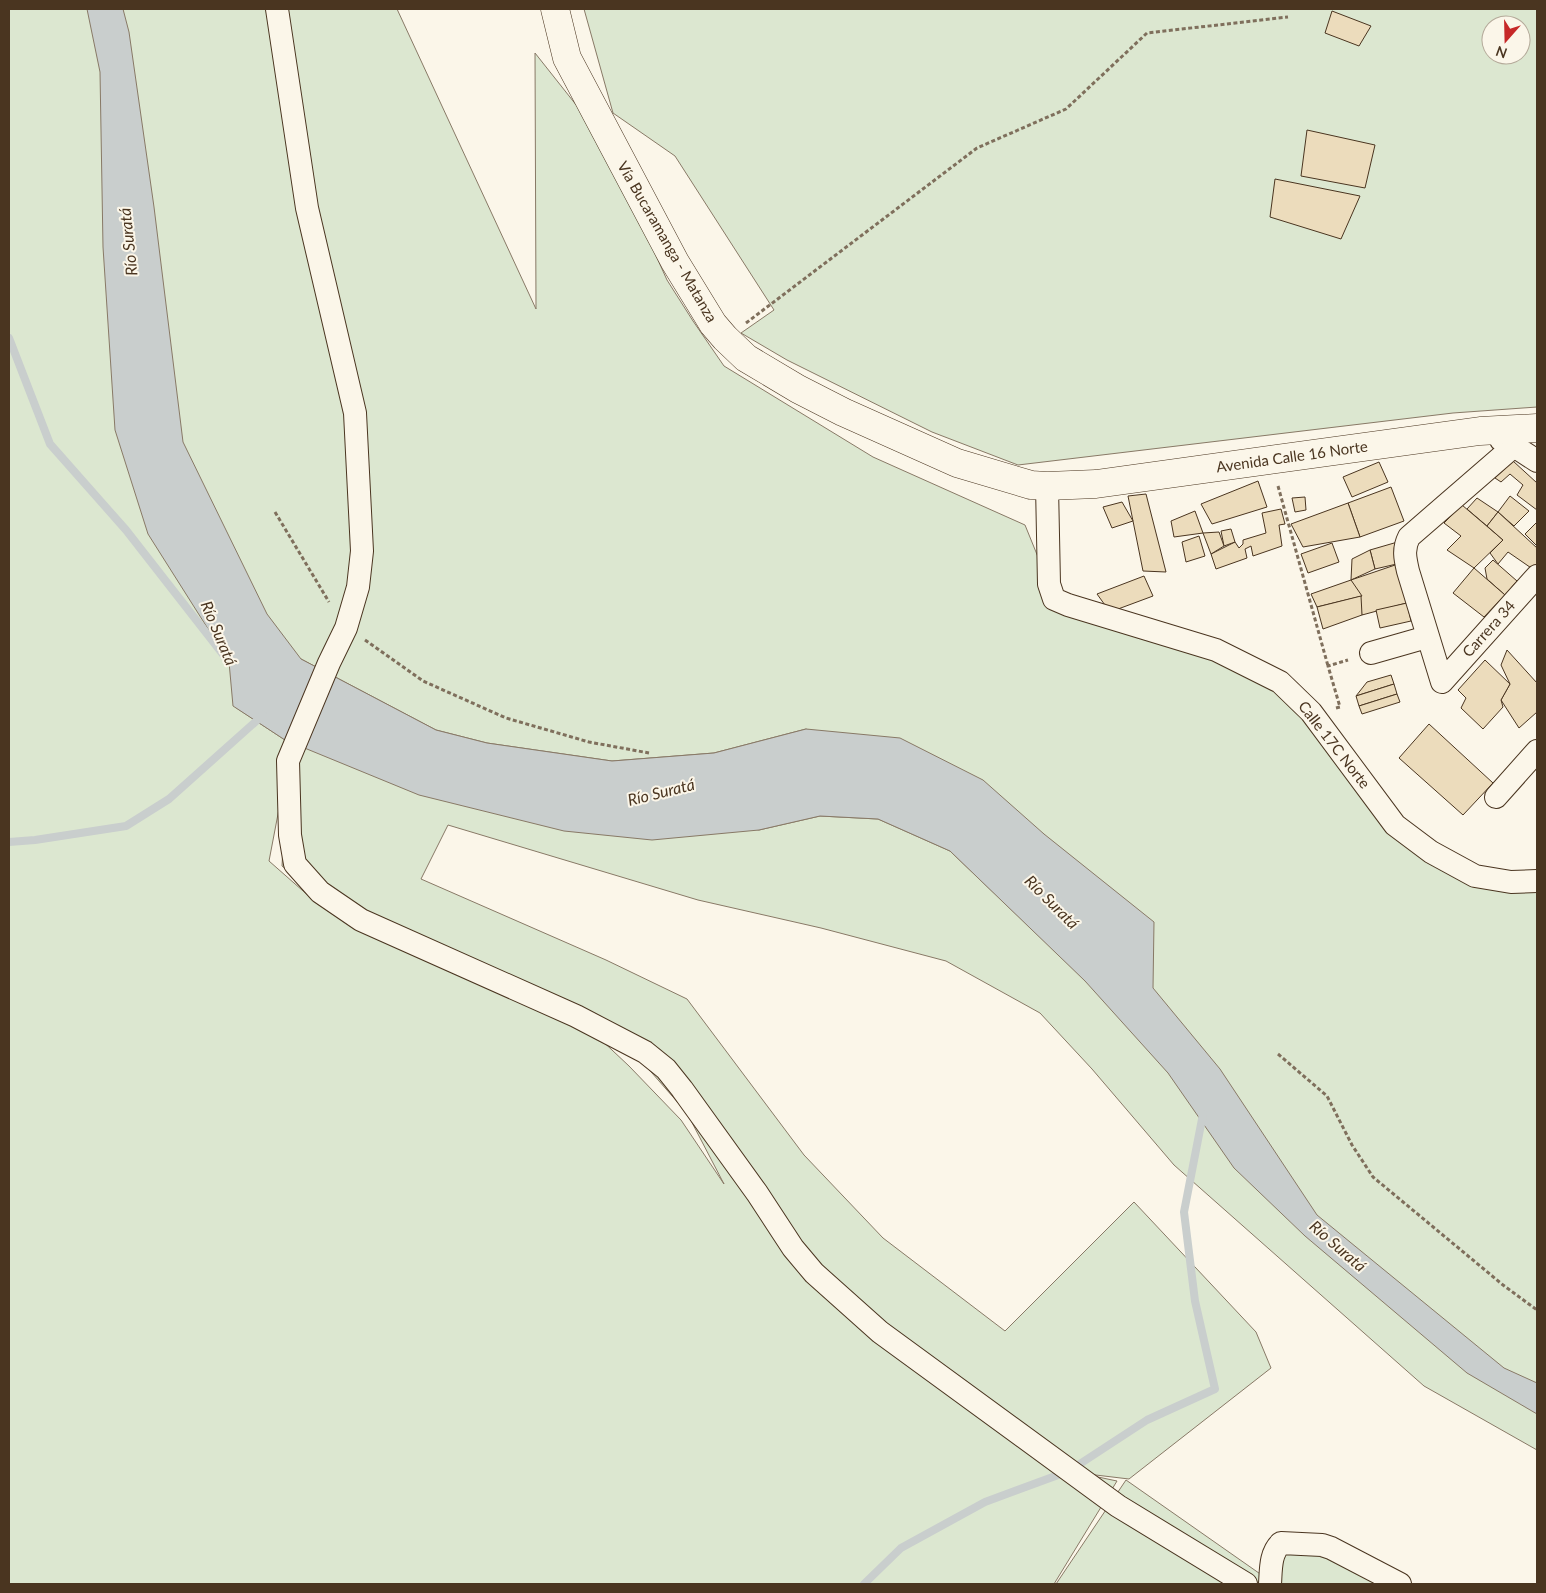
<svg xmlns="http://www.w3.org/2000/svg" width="1546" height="1593" font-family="Lato,sans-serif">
<rect width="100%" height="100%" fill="#fbf6e9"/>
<g fill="#dce7d0" stroke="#887966" fill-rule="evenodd">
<path d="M9,9h388l139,300 -1,-256 42,53 56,99 34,75 26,41 31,45 149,91 152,68 24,59 19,21 213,78 148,175 108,21v571l-113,-64 -250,-221 -82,-96 -52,-56 -94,-52 -125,-33 -123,-28 -250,-75 -27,54 185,81 81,39 117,156 79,83 122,93 129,-129 122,130 15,36 -142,111 -50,-6 38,8 -63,103h-1045zM301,659l135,71 51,13 125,18 102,-8 92,-24 238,105 41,146 -135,-129 -72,-32 -58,-3 -61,14 -474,-90 -50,-33zM287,767l-5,99 38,32 -1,7 -50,-44zM579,1019l59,38 49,56 37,71 -43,-64 -52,-54z"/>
<path d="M584,9h953v398l-84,6 -435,52 -86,-33 -145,-72 -46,-27 33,-23 -99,-154 -62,-43zM1491,25h30v30h-30z"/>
<path d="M1126,1480l140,98 11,-34 51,5 67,35h-339z"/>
</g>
<path fill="#c9cecd" stroke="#887966" d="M87,9h36l6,23 25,175 29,235 84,172 34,45 135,71 51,13 125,18 102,-8 92,-24 94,9 83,42 61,54 110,88 -1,66 67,81 97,146 187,153 33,15v31l-70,-41 -162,-137 -71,-68 -66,-95 -83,-92 -135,-130 -72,-32 -58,-3 -61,14 -107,10 -88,-9 -145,-36 -134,-55 -52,-34 -4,-44 -81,-128 -33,-104 -12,-183 -3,-175z"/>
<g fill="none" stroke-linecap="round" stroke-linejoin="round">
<g stroke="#c9cecd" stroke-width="8">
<path d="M9,338l41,106 76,86 103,132"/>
<path d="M9,842l26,-2 91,-14 43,-27 94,-84"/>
<path d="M864,1584l37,-36 84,-46 84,-31 78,-51 68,-31 -20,-88 -11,-89 19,-98"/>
</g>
</g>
<g fill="#ecdcbc" stroke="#4a3520">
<path d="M1332,11l39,15 -12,20 -34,-13z"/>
<path d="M1307,130l68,15 -10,43 -64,-12z"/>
<path d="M1275,179l85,17 -19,43 -71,-22z"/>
<path d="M1513,461l24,22v27l-20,-15 6,-10 -13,-11 -9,8 -6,-4z"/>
<path d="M1379,462l9,20 -36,15 -9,-20z"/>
<path d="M1258,481l9,26 -55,17 -11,-20z"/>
<path d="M1391,487l13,34 -44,16 -12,-34z"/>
<path d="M1146,494l20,78 -23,-1 -15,-75z"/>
<path d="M1510,496l19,15 -15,15 -16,-14z"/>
<path d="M1305,497l1,13 -11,2 -3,-14z"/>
<path d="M1477,498l21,14 -11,14 -20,-17z"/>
<path d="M1122,502l11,19 -21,7 -9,-21z"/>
<path d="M1348,503l12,34 -57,10 -12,-23z"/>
<path d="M1462,505l41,35 -29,28 -27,-18 14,-14 -17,-13z"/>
<path d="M1281,509l4,15 -6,1 3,21 -29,10 -2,-10 -6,3 2,9 -31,11 -5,-15 24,-12 4,6 4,-4v-4l23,-7 -4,-20z"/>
<path d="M1195,511l8,22 -29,4 -3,-16z"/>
<path d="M1498,512l39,36v24l-29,-20 -10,12 -8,-11 13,-13 -16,-14z"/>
<path d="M1537,522v24l-12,-12z"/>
<path d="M1231,529l4,13 -11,4 -3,-15z"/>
<path d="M1219,532l5,14 -13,8 -8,-21z"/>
<path d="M1199,536l6,20 -19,6 -4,-20z"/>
<path d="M1401,541v22l-26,6 -5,-19z"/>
<path d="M1332,543l7,19 -31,11 -7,-19z"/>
<path d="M1370,550l5,19 -24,11 1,-21z"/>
<path d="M1493,560l24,21 -12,14 -18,-16 -2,-11z"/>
<path d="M1401,563l13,38 -52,14 -11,-35z"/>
<path d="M1474,568l31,27 -21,22 -31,-24z"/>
<path d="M1144,576l9,20 -43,16 -13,-18z"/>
<path d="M1351,580l11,16 -45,11 -6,-13z"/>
<path d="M1361,596l1,19 -39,14 -6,-22z"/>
<path d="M1407,603l4,18 -31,7 -4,-18z"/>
<path d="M1507,650l30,33v29l-18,16 -18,-28 9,-16 -9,-19z"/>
<path d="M1485,660l25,24 -9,16 2,7 -20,22 -22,-21 5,-10 -8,-8z"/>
<path d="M1391,675l3,9 -38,12 11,-14z"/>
<path d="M1394,684l3,10 -38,12 -3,-10z"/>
<path d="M1397,694l3,8 -38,12 -3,-8z"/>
<path d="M1429,724l64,59 -30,32 -64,-57z"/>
</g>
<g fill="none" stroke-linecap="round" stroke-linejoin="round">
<g stroke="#4a3520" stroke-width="24">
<g id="minor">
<path d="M277,9l30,199 48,205 7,138 -4,36 -12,41 -17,35 -41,98 2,74 5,29 25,28 41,28 215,96 69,36 21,17 16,20 75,104 36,55 21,25 66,59 238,174 128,78"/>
<path d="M1501,440l13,6 23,15"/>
<path d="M1514,446l-105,91c-6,12 -4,21 -1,34l34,111 95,-106"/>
<path d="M1047,486l2,98 5,15 14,6 148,45 64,32 31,30 84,113 36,27 44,24 36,6 26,-1"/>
<path d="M1371,653l56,-16"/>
<path d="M1496,797l41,-46"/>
<path d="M1270,1584c1,-14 0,-31 11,-41l41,2 9,3 69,36"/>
</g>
</g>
<g stroke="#4a3520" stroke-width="29">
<path id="tertiary" d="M555,9l12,49 108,204 38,62 12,14 21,20 52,31 45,23 114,51 74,22 16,1 49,-2 384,-53 57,-3"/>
</g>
<g stroke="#7f6f5c" stroke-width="3" stroke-dasharray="4 2.5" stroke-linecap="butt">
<path d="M746,323l231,-175 89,-39 81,-76 141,-16"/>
<path d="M1278,486l50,180"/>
<path d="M275,512l54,90"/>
<path d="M365,640l58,41 83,37 83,24 60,11"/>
<path d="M1336,708l4,-1 -12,-41 20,-6"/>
<path d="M1278,1054l49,42 25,49 21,32 130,108 34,25"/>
</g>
<use href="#minor" stroke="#fbf6e9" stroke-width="22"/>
<use href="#tertiary" stroke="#fbf6e9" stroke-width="28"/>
</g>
<g text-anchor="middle" stroke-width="4" stroke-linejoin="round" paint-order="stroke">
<g font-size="15" fill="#4a3520" stroke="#fbf6e9">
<text transform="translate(667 242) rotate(60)" y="5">Vía Bucaramanga - Matanza</text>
<text transform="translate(1292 457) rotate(-8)" y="5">Avenida Calle 16 Norte</text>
<text transform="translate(1489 629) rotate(-48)" y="5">Carrera 34</text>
<text transform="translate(1334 745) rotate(52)" y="5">Calle 17C Norte</text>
</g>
<g font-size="16" font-style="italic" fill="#4a3520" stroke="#fbf6e9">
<text transform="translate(128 242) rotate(-96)" y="6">Río Suratá</text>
<text transform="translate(219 633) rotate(67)" y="6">Río Suratá</text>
<text transform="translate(661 792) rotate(-14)" y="6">Río Suratá</text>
<text transform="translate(1052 902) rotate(45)" y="6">Río Suratá</text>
<text transform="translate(1338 1246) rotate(41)" y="6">Río Suratá</text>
</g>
</g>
<rect width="1546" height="1593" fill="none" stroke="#4a3520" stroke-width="20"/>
<g transform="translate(1506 40) rotate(200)"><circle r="24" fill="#fbf6e9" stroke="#b4a999"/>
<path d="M0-4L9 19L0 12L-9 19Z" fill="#c62828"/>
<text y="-8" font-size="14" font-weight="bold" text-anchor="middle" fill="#4a3520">N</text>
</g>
</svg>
